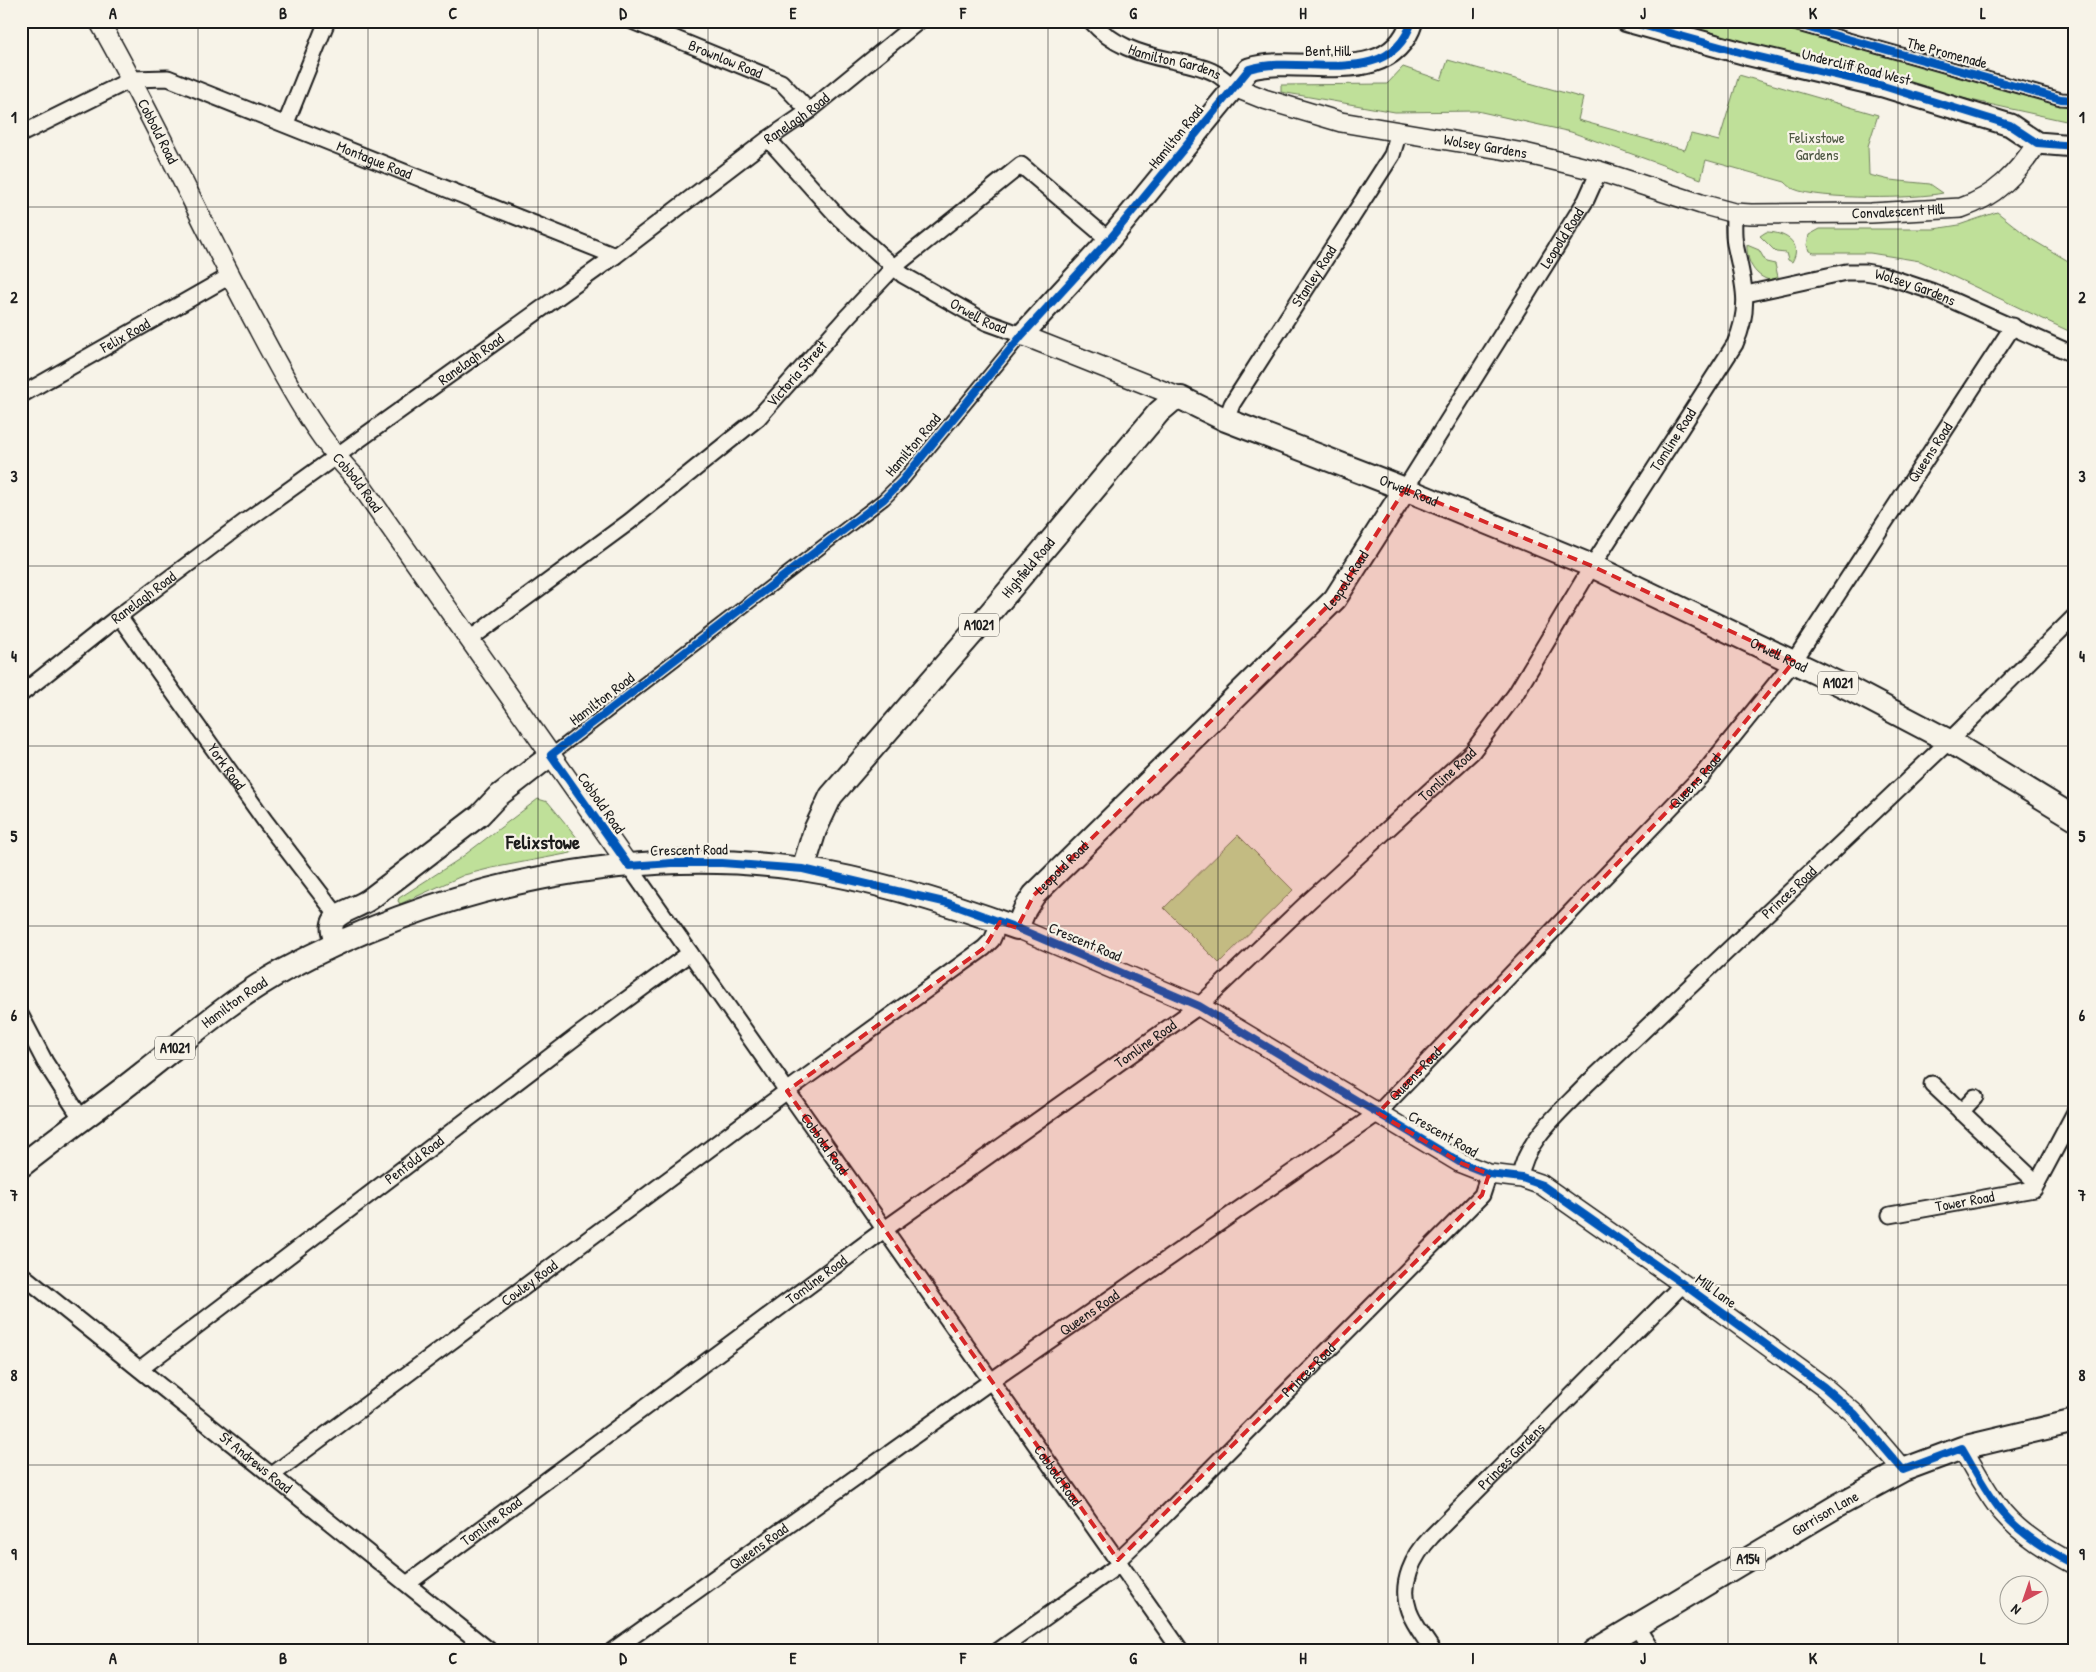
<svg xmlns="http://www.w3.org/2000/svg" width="2096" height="1672" font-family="'Patrick Hand',sans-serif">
<rect width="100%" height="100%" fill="#f7f3e8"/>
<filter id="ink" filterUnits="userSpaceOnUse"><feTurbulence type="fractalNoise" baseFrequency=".02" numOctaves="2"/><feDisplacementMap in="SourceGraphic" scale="10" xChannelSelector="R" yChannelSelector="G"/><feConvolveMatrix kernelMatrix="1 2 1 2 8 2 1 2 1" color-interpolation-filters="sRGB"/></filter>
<g filter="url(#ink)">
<g fill="#bfe099" stroke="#6e7e5a">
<path d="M1671,21h99l277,79 28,6v17l-241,-53z"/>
<path d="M1448,60l135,38 -5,22 107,30 6,-16 28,7 20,-66 139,40 -10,31 1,29 21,5 40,4 13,9c-26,6 -125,7 -149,-4 -3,-1 -6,-4 -9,-7l-79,-22 -5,19 -130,-47 -94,-21 -82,1 -114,-20v-7l106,-1 16,-17 38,13z"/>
<path d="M1997,212l34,27 44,26v69l-155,-73 -50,-8h-56l-5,-2 -2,-6 2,-10 11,-6h114l25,-4z"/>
<path d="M1766,232c17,0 38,10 26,30l-4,-2 -2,-7 -10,-1 -16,-16z"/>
<path d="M1747,245l12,5 7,12 9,2 4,17c-21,1 -33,-17 -32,-36z"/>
<path d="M538,799l10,3 31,38 -2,8 -6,5 -79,15 -28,7 -64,29 -2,-3 1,-3 59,-38z"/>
<path d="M1238,835l55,55 -74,73 -55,-55z"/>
</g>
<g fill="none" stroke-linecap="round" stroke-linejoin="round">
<g stroke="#1c1c1c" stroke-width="15">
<g id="pedestrian">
<path d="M1784,21l277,78 14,1"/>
<path d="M551,755l333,-256 18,-18 120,-146"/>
</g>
</g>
<g stroke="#1c1c1c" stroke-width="19">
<g id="minor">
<path id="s1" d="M632,21l149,61 28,29"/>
<path id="s2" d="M1091,21c21,24 48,33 79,39 15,3 32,6 45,13 7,4 13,10 19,14"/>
<path d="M286,123l41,-102"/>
<path id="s3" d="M21,134l111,-55 36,-1 447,178"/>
<path id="s4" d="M768,139l72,80 63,56 83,47 36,13"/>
<path id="s5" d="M1746,294l100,-22h19l18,3 48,16 144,64"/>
<path id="s6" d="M21,395l209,-119"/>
<path id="s7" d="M1226,420l6,-16 160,-249 7,-23"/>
<path id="s8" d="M1405,489l181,-289 13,-29"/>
<path id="s9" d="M119,616l146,205 72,94"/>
<path id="s10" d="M470,639l159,-117 129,-104 88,-100 48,-51 127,-102 88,75"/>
<path id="s11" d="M21,694l98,-78 124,-93 372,-267 153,-117 41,-28 110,-90"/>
<path id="s12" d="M629,866l552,785"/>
<path d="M21,1016l24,46 36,56"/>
<path d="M1932,1084l105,99"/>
<path d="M1961,1112l14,-15"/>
<path id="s13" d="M1520,1178c5,-39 42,-67 68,-95l361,-342 126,-125"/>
<path id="s14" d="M1890,1215l144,-26 41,-77"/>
<path id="s15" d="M21,1274l469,377"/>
<path id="s16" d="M140,1369l441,-336 109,-80"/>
<path id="s17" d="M272,1475l515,-384 197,-143 8,-8 8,-18"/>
<path id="s18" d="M1118,1560l46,-44 318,-321 7,-21"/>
<path id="s19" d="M407,1584l478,-355 314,-223 109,-104 164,-150 43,-57 77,-129 143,-222c17,-38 8,-62 0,-100 -2,-10 -1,-21 -1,-31"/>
<path d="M1636,1626l16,25"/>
<path id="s20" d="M612,1651l379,-270 387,-268 325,-339 91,-113 219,-335"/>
<path d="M998,1651l122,-87"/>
<path id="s21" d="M1433,1651c-8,-13 -19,-26 -24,-40 -10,-28 4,-55 23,-75l251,-252"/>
</g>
</g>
<g stroke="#1c1c1c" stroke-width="22">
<g id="tertiary">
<path id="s22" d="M99,21c57,100 104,206 159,307 27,51 57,108 97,149l274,389"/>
<path id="s23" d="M1234,87l30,12 77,23 183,31 75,18 102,33 33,9 17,1 120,-1 90,-5c34,-11 57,-35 76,-65"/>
<path d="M1022,335l159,63"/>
<path d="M1017,928l182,78 262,157 28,11 33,4 20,7 141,99 141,103 31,27 48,56"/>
<path d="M1962,1448c13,22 25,46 41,65 20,23 46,38 72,52"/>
</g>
</g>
<g stroke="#1c1c1c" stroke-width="25">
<g id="secondary">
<path d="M1627,21l119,33 137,32 127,39 27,18 38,3"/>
<path d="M1022,335l87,-95 140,-171c52,-16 141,23 163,-48"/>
<path d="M337,944c-17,-32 13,-31 33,-45l110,-84 17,-18 54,-42"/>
</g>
</g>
<g stroke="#1c1c1c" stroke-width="26">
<g id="primary">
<path id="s24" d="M803,869l12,-39 16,-34 160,-184 168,-200 14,-12 8,-2 45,22 179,69 187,77 258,123 99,52 126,77"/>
<path id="s25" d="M21,1166c40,-32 82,-61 122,-93 46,-36 90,-75 141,-103 154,-83 343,-126 518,-101 73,11 146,34 215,59l8,-19 9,-14 301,-296 70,-110"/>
<path id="s26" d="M1594,1651l243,-145 66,-36 59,-22 113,-27"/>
</g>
</g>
<use href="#pedestrian" stroke="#f7f3e8" stroke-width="11"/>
<use href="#minor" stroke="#f7f3e8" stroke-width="15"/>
<use href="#tertiary" stroke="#f7f3e8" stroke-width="19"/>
<use href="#secondary" stroke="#f7f3e8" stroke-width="21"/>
<use href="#primary" stroke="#f7f3e8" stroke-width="22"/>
<g stroke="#f7f3e8" stroke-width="11">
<g id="cycleway">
<path d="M1412,21c-22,71 -111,32 -163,48l-140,171 -87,95 -120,146 -18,18 -333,256 78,111 43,-3h50l81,6 145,34 69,25 182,78 262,157 28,11 33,4 20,7 141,99 141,103 31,27 48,56 59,-22c13,22 25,46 41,65 20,23 46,38 72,52"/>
<path d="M1627,21l119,33 137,32 127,39 27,18 38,3"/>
<path d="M1784,21l277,78 14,1"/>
</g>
</g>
<use href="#cycleway" stroke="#0057b8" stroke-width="8"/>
</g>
</g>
<path fill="#d62828" fill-opacity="0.2" stroke="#d62828" stroke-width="4" stroke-dasharray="10 6" stroke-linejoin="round" d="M1405,489l187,77 202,95 -91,113 -325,339 83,50 28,11 -7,21 -364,365 -331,-469 197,-143 16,-26 17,6 17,-33 301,-296z"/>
<path fill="none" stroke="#1c1c1c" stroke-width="1" stroke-opacity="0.55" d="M198,21v1630M368,21v1630M538,21v1630M708,21v1630M878,21v1630M1048,21v1630M1218,21v1630M1388,21v1630M1558,21v1630M1728,21v1630M1898,21v1630M21,207h2054M21,387h2054M21,566h2054M21,746h2054M21,926h2054M21,1106h2054M21,1285h2054M21,1465h2054"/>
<g text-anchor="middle" stroke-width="4.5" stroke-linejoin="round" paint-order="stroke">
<g fill="#f7f3e8" stroke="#5e5c59" stroke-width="1">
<rect x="959" y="613.5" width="40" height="23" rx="4"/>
<rect x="1818" y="671.5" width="40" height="23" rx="4"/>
<rect x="155" y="1036.5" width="40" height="23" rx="4"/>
<rect x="1730.5" y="1547.5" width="35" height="23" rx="4"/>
</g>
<g font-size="14" font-weight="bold" fill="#1c1c1c">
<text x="979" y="630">A1021</text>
<text x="1838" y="688">A1021</text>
<text x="175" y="1053">A1021</text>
<text x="1748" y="1564">A154</text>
</g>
<g font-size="15" fill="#1c1c1c" stroke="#f7f3e8">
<text x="1328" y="56">Bent Hill</text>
<text transform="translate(1947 53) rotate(15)" y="5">The Promenade</text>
<text dy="5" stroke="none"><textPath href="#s1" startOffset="101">Brownlow Road</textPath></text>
<text dy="5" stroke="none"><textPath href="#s2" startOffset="95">Hamilton Gardens</textPath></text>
<text transform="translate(1856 67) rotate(14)" y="5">Undercliff Road West</text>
<text dy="5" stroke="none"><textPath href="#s11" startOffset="966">Ranelagh Road</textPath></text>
<text dy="5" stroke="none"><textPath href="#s22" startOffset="125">Cobbold Road</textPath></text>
<text transform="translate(1176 137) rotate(-51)" y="5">Hamilton Road</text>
<text dy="5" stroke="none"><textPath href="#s23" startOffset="259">Wolsey Gardens</textPath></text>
<text dy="5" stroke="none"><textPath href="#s3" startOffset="382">Montague Road</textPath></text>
<text dy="5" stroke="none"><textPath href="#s23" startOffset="681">Convalescent Hill</textPath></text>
<text dy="5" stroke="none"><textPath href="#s8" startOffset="296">Leopold Road</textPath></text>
<text dy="5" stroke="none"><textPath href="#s7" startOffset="169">Stanley Road</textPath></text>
<text dy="5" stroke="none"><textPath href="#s5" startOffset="174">Wolsey Gardens</textPath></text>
<text dy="5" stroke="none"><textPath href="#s4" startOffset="278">Orwell Road</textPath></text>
<text dy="5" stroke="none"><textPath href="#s6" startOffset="120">Felix Road</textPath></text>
<text dy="5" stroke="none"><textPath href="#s11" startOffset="561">Ranelagh Road</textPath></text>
<text dy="5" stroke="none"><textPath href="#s10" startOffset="422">Victoria Street</textPath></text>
<text dy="5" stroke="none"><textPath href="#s19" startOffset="1725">Tomline Road</textPath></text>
<text transform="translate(913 445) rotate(-50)" y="5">Hamilton Road</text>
<text dy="5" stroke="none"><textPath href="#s20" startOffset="1800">Queens Road</textPath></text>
<text dy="5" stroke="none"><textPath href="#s22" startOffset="530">Cobbold Road</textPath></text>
<text dy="5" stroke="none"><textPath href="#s24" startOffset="856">Orwell Road</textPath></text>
<text dy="5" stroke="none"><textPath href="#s24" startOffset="380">Highfield Road</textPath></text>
<text dy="5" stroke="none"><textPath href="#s25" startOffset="1569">Leopold Road</textPath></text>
<text dy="5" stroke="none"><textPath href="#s11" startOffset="156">Ranelagh Road</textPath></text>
<text dy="5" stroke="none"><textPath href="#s24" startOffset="1261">Orwell Road</textPath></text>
<text transform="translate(602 699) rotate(-37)" y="5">Hamilton Road</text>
<text dy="5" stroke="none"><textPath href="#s9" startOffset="185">York Road</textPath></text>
<text dy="5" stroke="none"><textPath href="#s19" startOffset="1320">Tomline Road</textPath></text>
<text dy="5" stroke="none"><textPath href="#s20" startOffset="1395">Queens Road</textPath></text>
<text transform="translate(601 803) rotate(55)" y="5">Cobbold Road</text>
<text transform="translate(689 850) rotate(-1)" y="5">Crescent Road</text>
<text dy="5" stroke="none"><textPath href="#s25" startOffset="1164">Leopold Road</textPath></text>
<text dy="5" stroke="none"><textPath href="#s13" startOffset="396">Princes Road</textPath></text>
<text transform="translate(1085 942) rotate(23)" y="5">Crescent Road</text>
<text dy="5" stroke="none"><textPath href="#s25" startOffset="269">Hamilton Road</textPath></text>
<text dy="5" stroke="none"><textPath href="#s19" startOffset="915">Tomline Road</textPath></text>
<text dy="5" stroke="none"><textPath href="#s20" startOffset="990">Queens Road</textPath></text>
<text transform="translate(1443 1134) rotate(30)" y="5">Crescent Road</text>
<text dy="5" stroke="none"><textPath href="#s12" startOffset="340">Cobbold Road</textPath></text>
<text dy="5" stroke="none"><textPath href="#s16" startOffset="345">Penfold Road</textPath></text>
<text dy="5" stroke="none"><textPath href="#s14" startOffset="76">Tower Road</textPath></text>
<text dy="5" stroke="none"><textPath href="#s19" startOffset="510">Tomline Road</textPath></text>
<text dy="5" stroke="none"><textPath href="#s17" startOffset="321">Cowley Road</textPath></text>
<text transform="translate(1716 1291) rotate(36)" y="5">Mill Lane</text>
<text dy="5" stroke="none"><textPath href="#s20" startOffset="585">Queens Road</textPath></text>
<text dy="5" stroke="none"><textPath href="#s18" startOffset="269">Princes Road</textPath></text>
<text dy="5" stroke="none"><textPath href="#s21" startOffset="242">Princes Gardens</textPath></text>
<text dy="5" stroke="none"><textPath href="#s15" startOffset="301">St Andrews Road</textPath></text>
<text dy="5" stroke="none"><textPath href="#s12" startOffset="745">Cobbold Road</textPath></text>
<text dy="5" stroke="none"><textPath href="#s26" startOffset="269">Garrison Lane</textPath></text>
<text dy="5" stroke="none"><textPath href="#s19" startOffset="105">Tomline Road</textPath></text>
<text dy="5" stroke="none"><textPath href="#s20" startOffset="180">Queens Road</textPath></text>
</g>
<g font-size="15" fill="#4d5742" stroke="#f7f3e8">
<text x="1817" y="143">Felixstowe<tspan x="1817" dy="17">Gardens</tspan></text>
</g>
<g font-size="20" font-weight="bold" fill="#1c1c1c" stroke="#f7f3e8">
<text x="543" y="849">Felixstowe</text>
</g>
</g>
<rect width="2096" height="1672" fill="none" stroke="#f7f3e8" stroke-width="55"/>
<g transform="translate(2024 1600) rotate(220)"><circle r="24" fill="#f7f3e8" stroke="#9f9d96"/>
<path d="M0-4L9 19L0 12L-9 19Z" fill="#d1495b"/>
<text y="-8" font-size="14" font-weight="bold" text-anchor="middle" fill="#1c1c1c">N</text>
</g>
<rect x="28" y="28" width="2040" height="1616" fill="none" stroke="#1c1c1c" stroke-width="2"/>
<g font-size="16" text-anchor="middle" font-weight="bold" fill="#1c1c1c">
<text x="113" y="19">A</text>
<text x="283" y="19">B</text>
<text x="453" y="19">C</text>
<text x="623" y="19">D</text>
<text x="793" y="19">E</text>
<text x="963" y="19">F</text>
<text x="1133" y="19">G</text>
<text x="1303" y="19">H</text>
<text x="1473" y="19">I</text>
<text x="1643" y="19">J</text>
<text x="1813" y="19">K</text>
<text x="1983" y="19">L</text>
<text x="14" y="123">1</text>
<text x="2082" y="123">1</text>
<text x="14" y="303">2</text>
<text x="2082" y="303">2</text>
<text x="14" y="482">3</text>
<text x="2082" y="482">3</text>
<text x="14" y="662">4</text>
<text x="2082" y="662">4</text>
<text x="14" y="842">5</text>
<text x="2082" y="842">5</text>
<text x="14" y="1021">6</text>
<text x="2082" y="1021">6</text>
<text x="14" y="1201">7</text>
<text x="2082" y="1201">7</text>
<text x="14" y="1381">8</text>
<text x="2082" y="1381">8</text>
<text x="14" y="1560">9</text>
<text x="2082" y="1560">9</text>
<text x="113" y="1664">A</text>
<text x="283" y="1664">B</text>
<text x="453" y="1664">C</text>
<text x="623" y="1664">D</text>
<text x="793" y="1664">E</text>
<text x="963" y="1664">F</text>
<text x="1133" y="1664">G</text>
<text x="1303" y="1664">H</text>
<text x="1473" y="1664">I</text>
<text x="1643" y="1664">J</text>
<text x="1813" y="1664">K</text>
<text x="1983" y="1664">L</text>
</g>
</svg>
